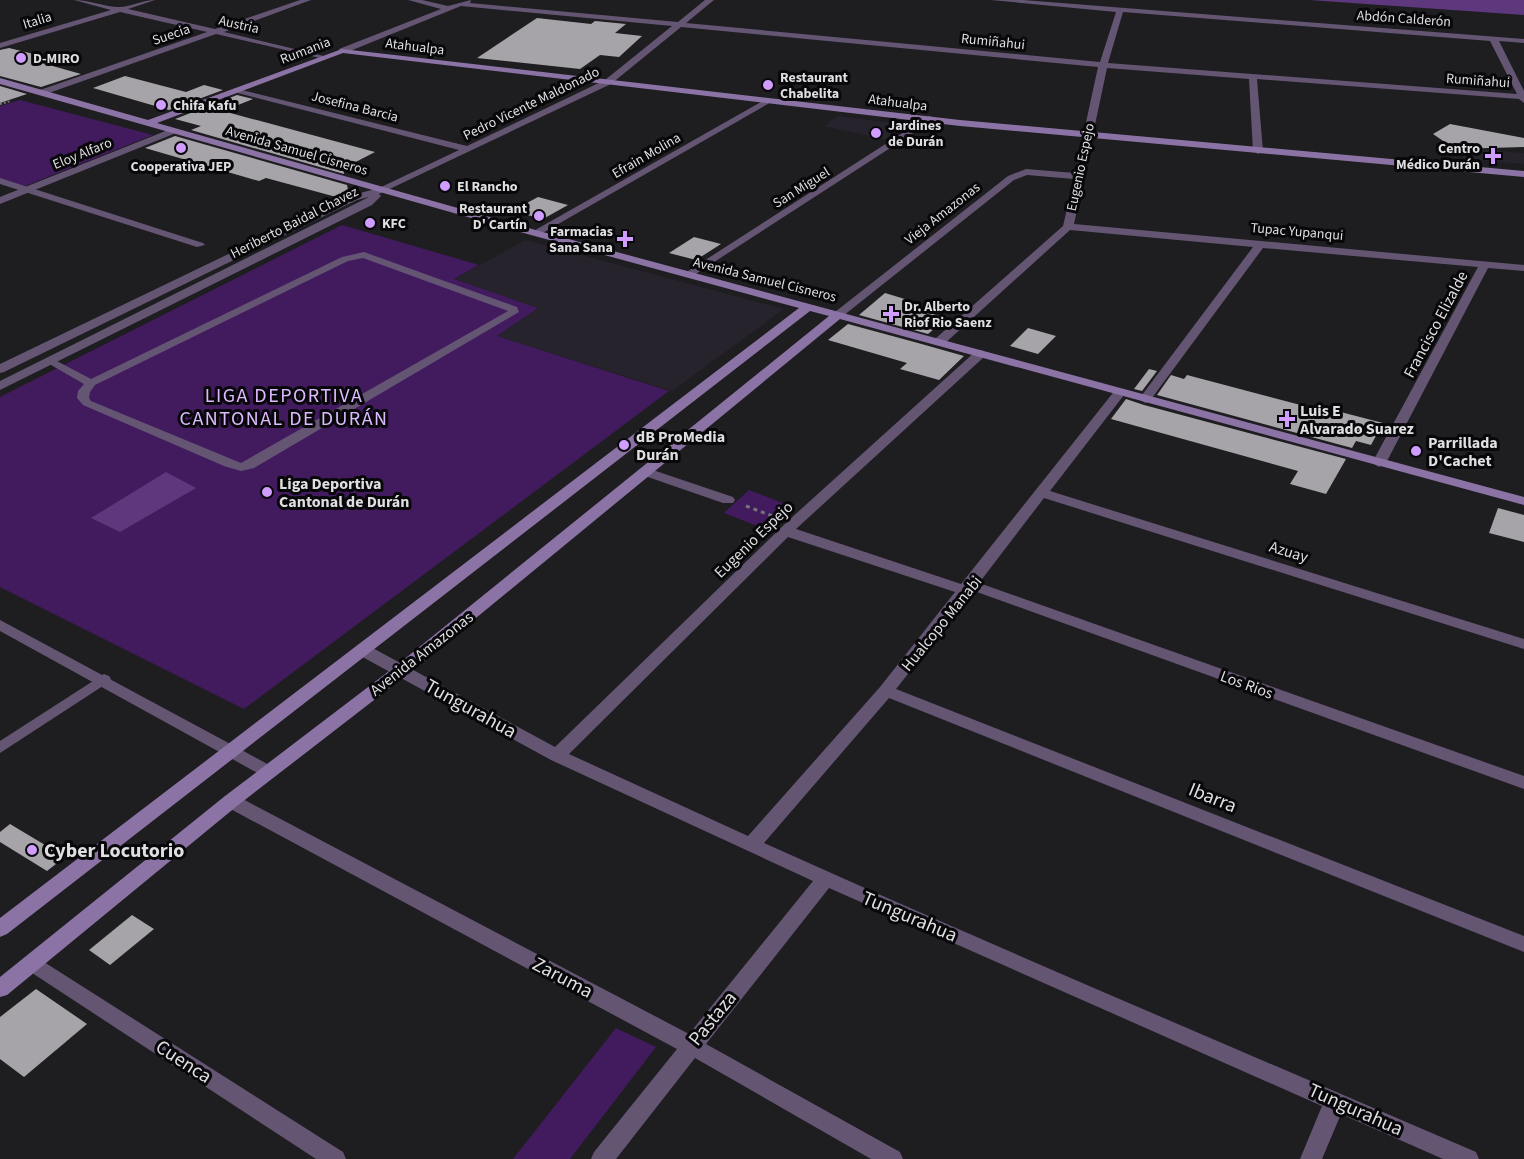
<svg xmlns="http://www.w3.org/2000/svg" width="1524" height="1159" font-family="'Source Sans 3',sans-serif">
<rect width="100%" height="100%" fill="#1e1d20"/>
<g fill="#27232c">
<path d="M838,116l70,9 -21,15 -63,-14z"/>
<path d="M1459,148l65,5v11l-60,-5z"/>
<path d="M525,240l259,69 -112,82 -175,-55 41,-28 -83,-29z"/>
</g>
<g fill="#411b5e">
<path d="M20,100l133,35 -128,51 -25,-7v-73z"/>
<path d="M342,225l137,40 -25,14 84,29 -41,28 172,55 -425,318 -244,-122v-190z"/>
<path d="M749,490l41,16 -23,24 -43,-17z"/>
<path d="M616,1028l40,19 -86,112h-57z"/>
</g>
<g fill="#5d387d">
<path d="M1309,0h215v15z"/>
<path d="M166,472l30,16 -76,44 -29,-14z"/>
</g>
<g fill="#a7a4a9">
<path d="M537,18l54,6 4,-3 31,3 -11,9 27,3 -23,21 -19,-2 -20,14 -103,-11z"/>
<path d="M9,48l37,9 -11,4 46,13 -40,13 -41,-11v-26z"/>
<path d="M125,76l61,16 18,-7 19,5 -54,20 -76,-22z"/>
<path d="M0,86l27,8 -27,9z"/>
<path d="M237,95l16,4 -30,12 152,41 -29,15 -3,-1 1,8 -153,-44 10,-4 -26,-7z"/>
<path d="M1450,124l74,14v9l-69,2 -22,-15z"/>
<path d="M175,136l172,49 2,9 -9,4 -74,-20 -7,3 -114,-33z"/>
<path d="M538,197l30,8 -25,14 -31,-8z"/>
<path d="M694,237l27,7 -25,16 -27,-7z"/>
<path d="M885,293l33,10 -7,5 36,10 -19,16 -69,-19z"/>
<path d="M848,324l70,19 46,13 -25,24 -39,-11 7,-6 -79,-23z"/>
<path d="M1028,328l28,8 -18,18 -28,-8z"/>
<path d="M1149,369l8,2 -15,20 -8,-2z"/>
<path d="M1171,375l13,4 3,-4 144,38 2,-3 50,13 -12,22 -15,-4 -4,7 -195,-53z"/>
<path d="M1126,399l18,6 202,54 -20,35 -36,-10 8,-13 -187,-52z"/>
<path d="M1498,508l26,7v27l-35,-9z"/>
<path d="M10,824l55,33 -18,14 -47,-29v-10z"/>
<path d="M132,915l22,14 -44,36 -21,-15z"/>
<path d="M36,989l51,35 -63,53 -24,-18v-42z"/>
</g>
<g fill="none" stroke-linecap="round" stroke-linejoin="round">
<path stroke="#777679" stroke-width="2" stroke-dasharray="2 2" stroke-linecap="butt" d="M0,104l11,-3"/>
<path stroke="#777679" stroke-width="3" stroke-dasharray="4 4" stroke-linecap="butt" d="M746,506l29,11"/>
<g fill="#645573" fill-rule="evenodd">
<path d="M0,178l203,65 2,2 -8,2 -197,-63z"/>
<path d="M364,252l153,55 2,5 -265,156 -13,3 -17,-5 -141,-61 -6,-7 1,-7 6,-7 -40,-23 1,-2h8l38,20 251,-122zM363,258l145,53 -267,152 -150,-62 -2,-3 1,-6 5,-7 253,-124z"/>
<path d="M104,674l5,2 2,3 -2,3 -109,71v-12z"/>
</g>
<g fill="#645573" fill-rule="evenodd">
<path d="M74,0c15,0 28,6 43,7 12,1 25,-7 38,-7l-27,9 87,20 85,-29h11l-87,32 104,25 -4,2 -108,-25 -170,60h-6v-4l167,-58 -87,-20 -120,36v-5l111,-33z"/>
<path d="M408,0h14l26,6 23,-6 -1,3 208,19 27,-22h9l-28,23 414,39 16,-50 -125,-12h32l501,39v4l-25,-2 25,50v12l-5,-4 -262,-20 6,72 -5,3 -5,-3 -4,-72 -142,-11 -33,156 450,41v6l-36,-3 -102,195 -7,4 -7,-4 106,-196 -215,-19 -114,154 -4,1 -6,-4 114,-152 -183,-17 -127,115h-8v-6l128,-113 11,-47 -47,-4 -13,5 -171,136h-8v-4l173,-136 18,-7 49,4 23,-106 -417,-40 -70,57 -232,110 2,2 -9,9 -372,185v-9l369,-184 -12,3 -353,172 -4,1v-9l349,-168 30,-8 80,-38 -225,-58v-4l233,58 138,-66 67,-54 -211,-20 -116,47h-6v-4l102,-40zM1123,12l367,29 27,53 -409,-31z"/>
<path d="M766,99l7,2 -234,134 -9,-2z"/>
<path d="M929,116l3,1v4l-241,156 -9,-2z"/>
<path d="M173,128l5,3 -2,2 -176,71v-7z"/>
<path d="M980,350l4,1v6l-188,172 165,55 155,-195h8v6l-74,96 474,148v10l-480,-151 -65,85 545,193v13l-550,-198 -78,98 628,247v16l-635,-254 -125,145c236,106 475,207 712,309l3,7h-36l-102,-45 -19,45h-22l22,-53 -493,-218 -123,156 194,108 3,7h-32l-176,-101 -79,101h-25l3,-7 83,-103 -452,-243 -3,-5 3,-5 6,-1 6,1 452,238 124,-153 -262,-121 -194,-106 -2,-4 8,-5 6,1 186,101 234,-227 187,-169zM788,537l167,55 -75,95 -132,149 -179,-82z"/>
<path d="M647,468l86,29 2,3 -2,3h-10l-81,-28 -2,-3 2,-3z"/>
<path d="M0,620l275,148 3,4 -3,4h-12l-263,-145z"/>
<path d="M33,955l310,197 3,7h-30l-290,-190 -3,-6 3,-6z"/>
</g>
<path fill="#8c73a5" fill-rule="evenodd" d="M342,49l618,71 564,51v6l-564,-51 -617,-73 -186,70 382,108 985,266v8l-684,-186 -431,354 -172,133 -230,189 -7,2v-20l225,-181 172,-131 432,-349 -19,-5 -803,623 -7,3v-19l799,-610 -268,-73 -531,-151v-6l148,42z"/>
</g>
<g fill="#d09dff" stroke="#080709" stroke-width="2">
<circle cx="21" cy="58" r="6"/>
<circle cx="768" cy="85" r="6"/>
<circle cx="161" cy="105" r="6"/>
<circle cx="876" cy="133" r="6"/>
<circle cx="181" cy="148" r="6"/>
<path d="M1490 147h6v6h6v6h-6v6h-6v-6h-6v-6h6z"/>
<circle cx="445" cy="186" r="6"/>
<circle cx="539" cy="216" r="6"/>
<circle cx="370" cy="223" r="6"/>
<path d="M622 230h6v6h6v6h-6v6h-6v-6h-6v-6h6z"/>
<path d="M888 305h6v6h6v6h-6v6h-6v-6h-6v-6h6z"/>
<path d="M1284 410h6v6h6v6h-6v6h-6v-6h-6v-6h6z"/>
<circle cx="624" cy="445" r="6"/>
<circle cx="1416" cy="451" r="6"/>
<circle cx="267" cy="492" r="6"/>
<circle cx="32" cy="850" r="6"/>
</g>
<g text-anchor="middle" stroke-width="6" stroke-linejoin="round" paint-order="stroke">
<g font-size="14" fill="#dfdee0" stroke="#080709">
<text transform="translate(1404 18) rotate(4)" y="5">Abdón Calderón</text>
<text transform="translate(37 20) rotate(-17)" y="5">Italia</text>
<text transform="translate(239 24) rotate(13)" y="5">Austria</text>
<text transform="translate(171 34) rotate(-19)" y="5">Suecia</text>
<text transform="translate(993 41) rotate(6)" y="5">Rumiñahui</text>
<text transform="translate(415 46) rotate(7)" y="5">Atahualpa</text>
<text transform="translate(305 50) rotate(-21)" y="5">Rumania</text>
<text transform="translate(1478 80) rotate(4)" y="5">Rumiñahui</text>
<text transform="translate(898 102) rotate(7)" y="5">Atahualpa</text>
<text transform="translate(531 103) rotate(-26)" y="5">Pedro Vicente Maldonado</text>
<text transform="translate(355 106) rotate(14)" y="5">Josefina Barcia</text>
<text transform="translate(297 150) rotate(16)" y="5">Avenida Samuel Cisneros</text>
<text transform="translate(82 153) rotate(-22)" y="5">Eloy Alfaro</text>
<text transform="translate(646 155) rotate(-30)" y="5">Efrain Molina</text>
<text transform="translate(1080 167) rotate(-78)" y="5">Eugenio Espejo</text>
<text transform="translate(801 187) rotate(-32)" y="5">San Miguel</text>
<text transform="translate(942 213) rotate(-38)" y="5">Vieja Amazonas</text>
<text transform="translate(294 222) rotate(-27)" y="5">Heriberto Baidal Chavez</text>
<text transform="translate(1297 231) rotate(5)" y="5">Tupac Yupanqui</text>
<text transform="translate(765 279) rotate(14)" y="5">Avenida Samuel Cisneros</text>
</g>
<g font-size="14" font-weight="bold" fill="#dfdee0" stroke="#080709" text-anchor="start">
<text x="33" y="63">D-MIRO</text>
<text x="780" y="82">Restaurant<tspan x="780" dy="16">Chabelita</tspan></text>
<text x="173" y="110">Chifa Kafu</text>
<text x="888" y="130">Jardines<tspan x="888" dy="16">de Durán</tspan></text>
<text x="1480" y="153" text-anchor="end">Centro<tspan x="1480" dy="16">Médico Durán</tspan></text>
<text x="181" y="171" text-anchor="middle">Cooperativa JEP</text>
<text x="457" y="191">El Rancho</text>
<text x="527" y="213" text-anchor="end">Restaurant<tspan x="527" dy="16">D' Cartín</tspan></text>
<text x="382" y="228">KFC</text>
<text x="613" y="236" text-anchor="end">Farmacias<tspan x="613" dy="16">Sana Sana</tspan></text>
<text x="904" y="311">Dr. Alberto<tspan x="904" dy="16">Riof Rio Saenz</tspan></text>
</g>
<g font-size="16" fill="#dfdee0" stroke="#080709">
<text transform="translate(1435 324) rotate(-62)" y="6">Francisco Elizalde</text>
<text transform="translate(753 539) rotate(-44)" y="6">Eugenio Espejo</text>
<text transform="translate(1289 551) rotate(17)" y="6">Azuay</text>
<text transform="translate(941 623) rotate(-51)" y="6">Hualcopo Manabi</text>
<text transform="translate(421 653) rotate(-38)" y="6">Avenida Amazonas</text>
<text transform="translate(1247 684) rotate(20)" y="6">Los Rios</text>
</g>
<g font-size="16" font-weight="bold" fill="#dfdee0" stroke="#080709" text-anchor="start">
<text x="1300" y="416">Luis E<tspan x="1300" dy="18">Alvarado Suarez</tspan></text>
<text x="636" y="442">dB ProMedia<tspan x="636" dy="18">Durán</tspan></text>
<text x="1428" y="448">Parrillada<tspan x="1428" dy="18">D'Cachet</tspan></text>
<text x="279" y="489">Liga Deportiva<tspan x="279" dy="18">Cantonal de Durán</tspan></text>
</g>
<g font-size="20" letter-spacing="1.5" fill="#ddbaff" stroke="#080709">
<text x="284" y="402">LIGA DEPORTIVA<tspan x="284" dy="23">CANTONAL DE DURÁN</tspan></text>
</g>
<g font-size="20" fill="#dfdee0" stroke="#080709">
<text transform="translate(471 708) rotate(29)" y="7">Tungurahua</text>
<text transform="translate(1213 797) rotate(22)" y="7">Ibarra</text>
<text transform="translate(910 916) rotate(23)" y="7">Tungurahua</text>
<text transform="translate(563 977) rotate(28)" y="7">Zaruma</text>
<text transform="translate(712 1018) rotate(-51)" y="7">Pastaza</text>
<text transform="translate(184 1061) rotate(33)" y="7">Cuenca</text>
<text transform="translate(1356 1109) rotate(24)" y="7">Tungurahua</text>
</g>
<g font-size="20" font-weight="bold" fill="#dfdee0" stroke="#080709" text-anchor="start">
<text x="44" y="857">Cyber Locutorio</text>
</g>
</g>
</svg>
